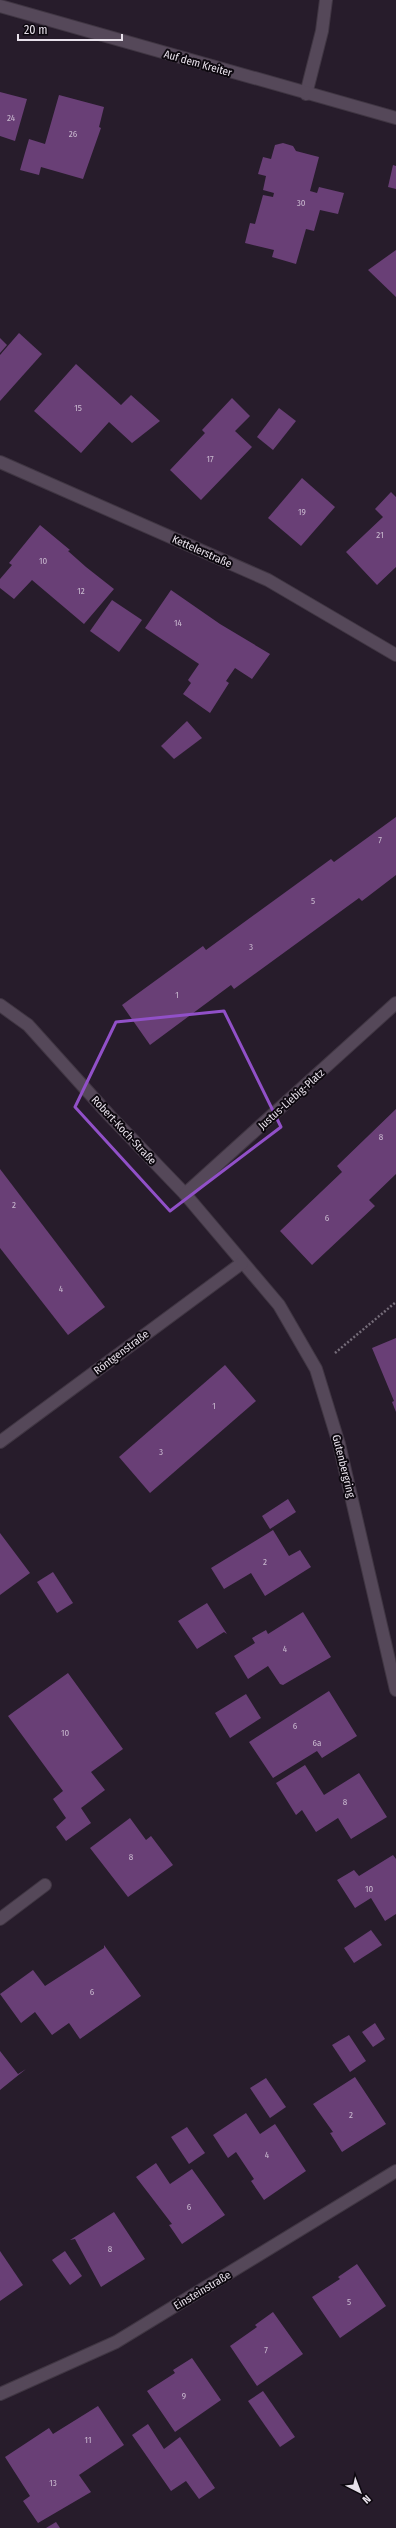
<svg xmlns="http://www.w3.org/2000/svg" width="396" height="2528" font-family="'Fira Sans Condensed',sans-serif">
<rect width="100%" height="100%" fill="#271c2b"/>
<g fill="#693f76">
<path d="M0,92l27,7 -12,42 -15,-5z"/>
<path d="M59,95l45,12 -5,20 2,1 -18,51 -42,-12 -2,8 -19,-5 9,-31 16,5z"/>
<path d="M283,143l10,3 3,5 23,6 -9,34 7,2 2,-6 25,6 -6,21 -18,-4 -6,21 -8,-2 -10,35 -24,-7 2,-7 -29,-7 5,-20 5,1 8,-29 10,2 1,-4 -11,-3 3,-14 -8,-2 5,-17 8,2 4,-14z"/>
<path d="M393,165l3,1v23l-8,-2z"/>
<path d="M396,250v47l-28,-27z"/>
<path d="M19,333l23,21 -42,47v-46z"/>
<path d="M0,338l7,7 -7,8z"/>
<path d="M76,364l45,41 10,-10 29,26 -28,22 -23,-21 -28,31 -47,-42z"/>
<path d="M232,398l18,18 -15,15 17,16 -51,53 -31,-30 35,-37 -3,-3z"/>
<path d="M279,408l17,13 -23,29 -16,-13z"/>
<path d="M302,478l33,29 -34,39 -33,-28z"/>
<path d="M391,492l5,5v70l-19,18 -31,-33 37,-35 -8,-8z"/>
<path d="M40,525l30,25 -2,1 18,16 28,22 -30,35 -52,-44 -18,19 -14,-11v-9l12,-14 -3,-2z"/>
<path d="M171,590l49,34 50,30 -18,25 -17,-11 -9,13 3,2 -19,30 -27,-19 8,-11 -3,-3 11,-16 -54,-36z"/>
<path d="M112,600l30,20 -23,32 -29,-21z"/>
<path d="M187,721l15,17 -28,21 -13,-13z"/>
<path d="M396,817v58l-34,26 -3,-3 -125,91 -3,-4 -81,60 -28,-40 81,-59 3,4 125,-91 3,3z"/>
<path d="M396,1109v65l-27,26 6,6 -63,59 -32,-34 62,-59 -5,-6z"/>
<path d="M0,1169l105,138 -37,28 -68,-87z"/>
<path d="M396,1338v74l-4,-10 2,-1 -22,-53z"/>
<path d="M225,1365l31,36 -106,92 -31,-36z"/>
<path d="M288,1499l8,13 -26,17 -8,-13z"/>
<path d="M273,1530l16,26 11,-6 11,17 -46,29 -14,-23 -27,16 -13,-21z"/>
<path d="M0,1533l30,40 -30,22z"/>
<path d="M53,1572l20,31 -16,10 -20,-31z"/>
<path d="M207,1603l20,31 -3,-2 -27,17 -19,-28z"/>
<path d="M303,1612l28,45 -48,28 -3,-1 -12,-18 -20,13 -14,-23 21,-13 -3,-5 14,-8 2,4z"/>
<path d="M68,1673l55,76 -32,23 14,18 -24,18 10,15 -25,18 -10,-14 10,-9 -13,-19 10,-8 -55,-75z"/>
<path d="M329,1691l28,45 -35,22 -5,-7 -44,27 -24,-36z"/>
<path d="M246,1694l15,24 -31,20 -15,-25z"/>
<path d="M305,1765l19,30 35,-22 28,44 -36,22 -13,-21 -22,14 -14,-22 -6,5 -20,-32z"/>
<path d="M130,1818l16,22 5,-4 22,29 -45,32 -38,-49z"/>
<path d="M393,1855l3,4v55l-11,7 -14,-23 -16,10 -18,-28 17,-10 5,6z"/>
<path d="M371,1930l11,15 -28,18 -10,-15z"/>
<path d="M104,1945l37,51 -61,43 -11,-16 -17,12 -17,-23 -14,11 -21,-29 33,-24 12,16 59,-38z"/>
<path d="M375,2023l10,16 -12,8 -11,-15z"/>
<path d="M349,2035l17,26 -16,11 -18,-27z"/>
<path d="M0,2051l18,23 8,-5 -26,21z"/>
<path d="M355,2077l31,47 -44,28 -12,-19 3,-1 -20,-28z"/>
<path d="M266,2078l20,29 -16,11 -20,-30z"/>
<path d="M246,2113l14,21 15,-10 31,47 -42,29 -13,-19 3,-2 -18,-27 -8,6 -15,-23z"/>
<path d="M187,2127l18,26 -16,11 -18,-27z"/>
<path d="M156,2163l14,21 22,-15 33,46 -43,29 -13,-19 3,-1 -36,-47z"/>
<path d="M114,2212l31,47 -44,28 -26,-48 -5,1z"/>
<path d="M0,2251l23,34 -23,16z"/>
<path d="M65,2251l17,25 -12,9 -18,-25z"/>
<path d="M357,2264l29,42 -46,32 -28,-41 28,-18 -2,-2z"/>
<path d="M273,2312l30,42 -46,32 -27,-40 27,-19 -2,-2z"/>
<path d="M192,2358l29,42 -46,32 -28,-41 28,-18 -2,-3z"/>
<path d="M263,2391l32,46 -15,10 -32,-46z"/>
<path d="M98,2406l26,39 -45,30 12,17 -53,31 -15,-22 7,-5 -25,-39 44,-29 4,6z"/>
<path d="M148,2424l16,25 16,-12 35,51 -16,11 -13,-18 -15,10 -39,-56z"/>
<path d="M56,2522l4,6h-14z"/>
</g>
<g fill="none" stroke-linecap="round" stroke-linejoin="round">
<g stroke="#403643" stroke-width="14">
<path id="lane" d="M306,94l16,-63 4,-31"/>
</g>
<g stroke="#403643" stroke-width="14">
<g id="street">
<path d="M0,6l396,112"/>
<path d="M0,462l268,118 128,75"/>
<path d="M0,1005l28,20 81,90 76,79 94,111 37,64 23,75 57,246"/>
<path d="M185,1194l211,-191"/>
<path d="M0,1442l242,-179"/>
<path d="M0,1919l45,-34"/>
<path d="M0,2394l116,-52 280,-171"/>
</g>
</g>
<path stroke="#756c79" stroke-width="2.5" stroke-dasharray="2 2" stroke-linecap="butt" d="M335,1353l61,-51"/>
<use href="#lane" stroke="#554859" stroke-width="12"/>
<use href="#street" stroke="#554859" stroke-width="12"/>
</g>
<path fill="none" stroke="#9150c8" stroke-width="3" stroke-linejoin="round" d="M224,1011l57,116 -111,84 -95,-104 41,-85z"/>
<g text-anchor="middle" stroke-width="4" stroke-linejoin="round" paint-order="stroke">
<g font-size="9" fill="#c8b8ce">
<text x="11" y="121">24</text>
<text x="73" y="137">26</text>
<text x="301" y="206">30</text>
<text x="78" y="411">15</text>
<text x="210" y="462">17</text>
<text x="302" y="515">19</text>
<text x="380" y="538">21</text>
<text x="43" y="564">10</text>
<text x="81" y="594">12</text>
<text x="178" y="626">14</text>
<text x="380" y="843">7</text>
<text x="313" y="904">5</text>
<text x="251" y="950">3</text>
<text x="177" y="998">1</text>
<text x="381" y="1140">8</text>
<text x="14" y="1208">2</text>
<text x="327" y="1221">6</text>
<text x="61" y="1292">4</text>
<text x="214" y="1409">1</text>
<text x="161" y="1455">3</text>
<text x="265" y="1565">2</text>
<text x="285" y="1652">4</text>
<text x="295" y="1729">6</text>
<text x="65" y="1736">10</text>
<text x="317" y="1746">6a</text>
<text x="345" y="1805">8</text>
<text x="131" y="1860">8</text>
<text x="369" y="1892">10</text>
<text x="92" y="1995">6</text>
<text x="351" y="2118">2</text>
<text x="267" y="2158">4</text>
<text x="189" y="2210">6</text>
<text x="110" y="2252">8</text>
<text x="349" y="2305">5</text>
<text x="266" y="2353">7</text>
<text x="184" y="2399">9</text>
<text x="88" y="2443">11</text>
<text x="53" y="2486">13</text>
</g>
<g font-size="11" fill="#e8e1eb" stroke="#0d080f">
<text transform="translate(198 63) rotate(16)" y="4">Auf dem Kreiter</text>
<text transform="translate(202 551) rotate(24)" y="4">Kettelerstraße</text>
<text transform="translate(291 1099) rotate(-42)" y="4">Justus-Liebig-Platz</text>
<text transform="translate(124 1130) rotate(47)" y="4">Robert-Koch-Straße</text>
<text transform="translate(121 1352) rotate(-37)" y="4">Röntgenstraße</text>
<text transform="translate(344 1466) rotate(76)" y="4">Gutenbergring</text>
<text transform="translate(202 2290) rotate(-31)" y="4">Einsteinstraße</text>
</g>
</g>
<g transform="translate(360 2492) rotate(138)" stroke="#0d080f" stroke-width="3" paint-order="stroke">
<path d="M0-3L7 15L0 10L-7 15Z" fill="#e8e1eb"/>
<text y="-6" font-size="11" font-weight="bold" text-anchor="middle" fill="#e8e1eb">N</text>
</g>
<path d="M18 34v6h104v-6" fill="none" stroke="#e8e1eb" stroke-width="2"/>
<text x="24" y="34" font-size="12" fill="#e8e1eb" stroke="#0d080f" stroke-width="3" paint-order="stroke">20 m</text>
</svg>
